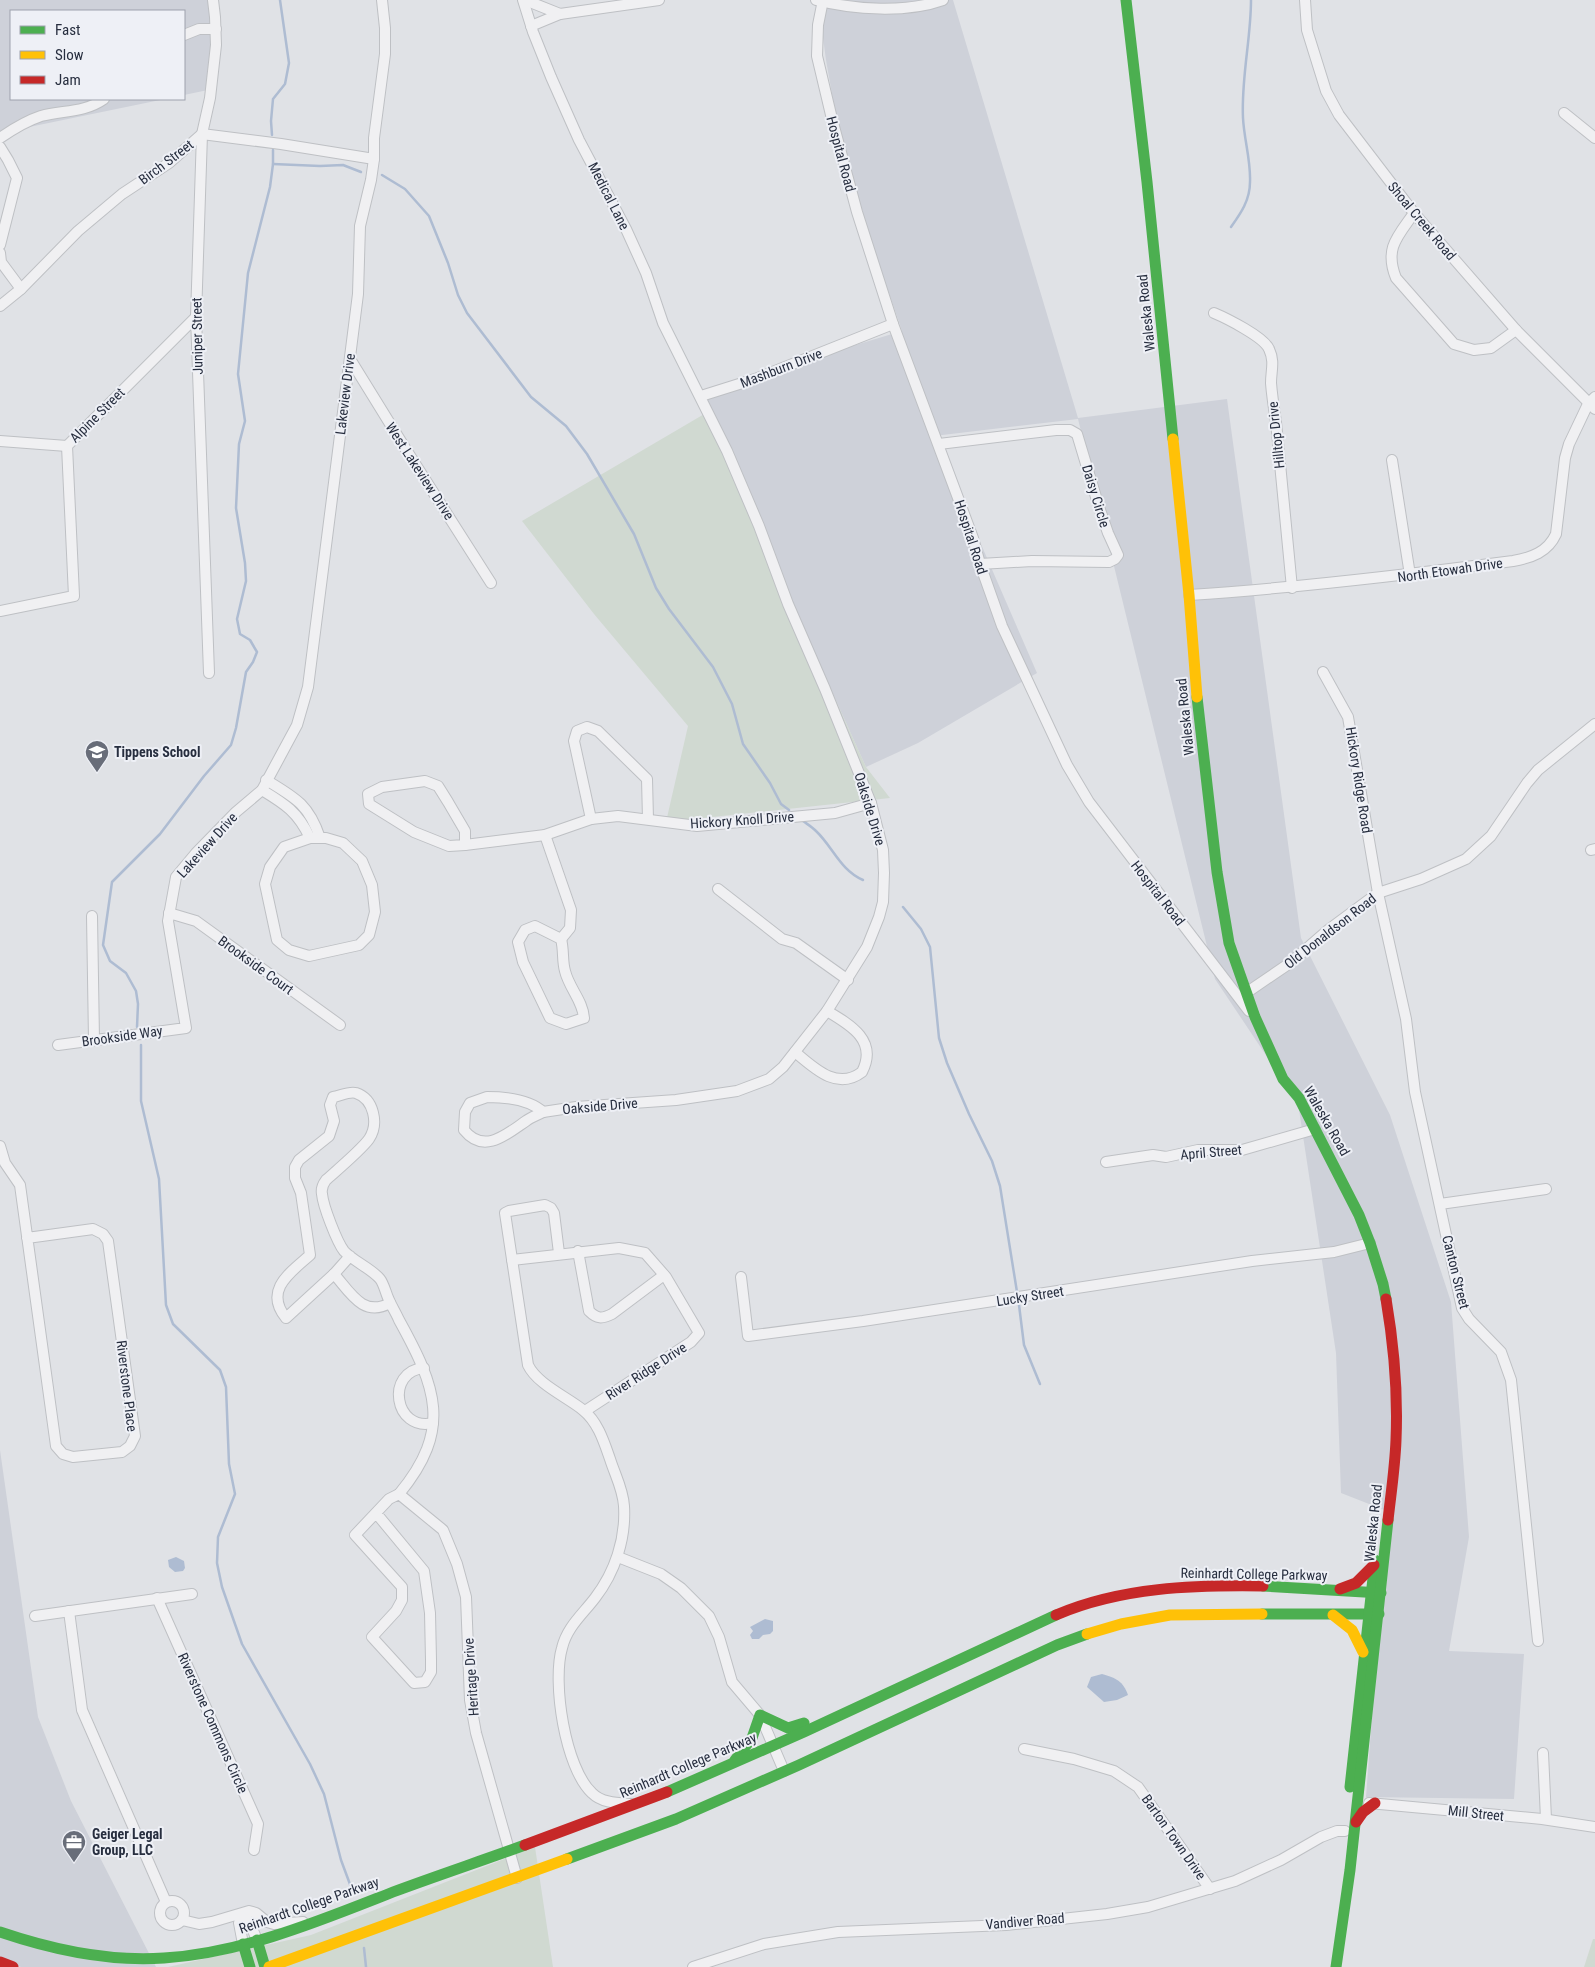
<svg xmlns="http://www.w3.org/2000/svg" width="1595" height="1967" font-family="'Roboto Condensed',sans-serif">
<rect width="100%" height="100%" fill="#e0e2e6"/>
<g fill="#ced1d9">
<path d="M0,0h210l2,16 -4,74 -24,5v-84h-173v88h154l-165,34z"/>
<path d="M818,0h135l125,418 149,-19 74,539 89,177 61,187 18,235 -20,114 75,3 -10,145 -148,-2 21,-286 -46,-18 -5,-140 -38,-250 -83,-124 -137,-560 -144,17 103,237 -119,70 -52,24 -169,-374 205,-62 -58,-169 -18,-102z"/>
<path d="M0,1450l38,267 33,84 85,166h-135l-21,-7z"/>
</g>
<g fill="#d0d9d1">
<path d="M706,413l160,354 24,31 -224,24 22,-96 -94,-112 -72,-93z"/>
<path d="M535,1847l18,120h-385l143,-32z"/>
<path d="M1593,1939h2v28h-11z"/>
</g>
<g fill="#aebcd2">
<path d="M176,1557l8,4 1,7 -2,3 -8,1 -6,-5 -1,-7z"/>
<path d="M765,1619l8,2v10l-3,3 -7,1 -4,4h-7l-2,-4 3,-4 -3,-4z"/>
<path d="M1102,1674c14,4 21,7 26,21l-11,5 -13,2 -17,-15 4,-10z"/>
</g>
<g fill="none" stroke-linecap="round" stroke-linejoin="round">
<g stroke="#aebcd2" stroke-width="2.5">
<path d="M272,135l-1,-14 2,-22 12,-15 4,-21 -9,-63"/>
<path d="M273,164l47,2 23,-1 18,7"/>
<path d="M382,175l23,14 24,27 19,47 10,32 9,18 64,84 35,29 21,28 47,80 22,54 13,21 44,58 19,37 11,40 27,39 11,21 8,6"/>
<path d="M1231,227c10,-14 19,-27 19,-45 1,-21 -6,-43 -7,-64 -2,-40 8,-79 8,-118"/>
<path d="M803,821c4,3 9,6 13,10 17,16 24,39 47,49"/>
<path d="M903,907l18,22 9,18 9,91 8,25 22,51 23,47 8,25 17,106"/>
<path d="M137,1027l1,-23 -2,-13 -10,-18 -16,-12 -7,-16 9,-63 48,-48 44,-58 27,-31 5,-17 10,-56 7,-10 4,-10 -7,-12 -10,-6 -3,-15 9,-38 -1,-18 -9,-55 3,-64 6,-23 -7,-47 10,-101 22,-86 3,-23v-14"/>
<path d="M141,1045v56l18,78 7,126 7,19 47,46 6,17 3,77 6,30 -17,43 -1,26 5,24 20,57 68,120 14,30 17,66 10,27"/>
<path d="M1019,1305l5,40 16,39"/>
<path d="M364,1948l2,19"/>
</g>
<g stroke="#bec0c4" stroke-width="12">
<g id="street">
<path d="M523,0l10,32 18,45 28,63 47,89 20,44 17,50 64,128 32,75 29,78 37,85 46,114 12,47 1,23 -1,29 -4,15 -12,30 -40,64 -44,56 -14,12 -32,12 -61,9 -100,7 -33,5"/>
<path d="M525,0l35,14"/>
<path d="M816,0c38,10 91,13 127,0"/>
<path d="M823,0l-5,25 -1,31 15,63 25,93 36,112 80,214 7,26 22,62 65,139 22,37 160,209"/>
<path d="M1305,0l2,30 19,61 13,24 75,98 102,117 79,79"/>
<path d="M531,26l29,-12 99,-14"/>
<path d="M184,35l15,-6h17"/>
<path d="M1564,113l31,25"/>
<path d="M0,138c13,-9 26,-17 41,-22 22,-6 43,-3 63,-17"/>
<path d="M0,147l8,13 9,18 -17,67"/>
<path d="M1414,213c-16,23 -30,35 -18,65l58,66 20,6 17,-2 25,-18"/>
<path d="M0,253l1,9 20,27"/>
<path d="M0,306l21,-17 57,-58 44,-37 47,-31 33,-29 79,10 93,15"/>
<path d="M1214,313c12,5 50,24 55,36 6,13 2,21 2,34 1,13 3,26 5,39l16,166"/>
<path d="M350,359l55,89 86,135"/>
<path d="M701,396l54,-17 138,-55"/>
<path d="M0,441l67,5"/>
<path d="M939,444l117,-14h14l7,4 22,73 9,26 10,22 -3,4 -6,3 -77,-1 -52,3"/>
<path d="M1392,460l18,115"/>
<path d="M1189,595c109,-7 216,-20 324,-34 18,-3 35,-9 43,-27l9,-76 4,-14 19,-40 7,-7"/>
<path d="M0,611l74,-15 -7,-150 129,-129"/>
<path d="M1323,672l25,45 30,176 28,126 9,73 47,216 7,11 32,33 10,28 27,261"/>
<path d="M209,673l-13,-356 6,-183 8,-36 6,-53 -1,-28 -2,-17"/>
<path d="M266,780c30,18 43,25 54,58"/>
<path d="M425,781l13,5 10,16 17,29v14l-16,1 -35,-14 -45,-28 -1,-10 14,-7z"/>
<path d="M262,790c23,14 36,22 48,48"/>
<path d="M591,819l-17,-78 3,-10 10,-4 11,4 49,48 1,40"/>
<path d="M545,835l26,75 -1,18 -9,11"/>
<path d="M310,838h16l17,5 19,18 10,24 3,27 -6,23 -10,10 -50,11 -20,-6 -12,-10 -12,-56 5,-17 14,-20z"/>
<path d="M465,845l80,-10 46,-16 27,-3 79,10 138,-13 36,-10"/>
<path d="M1591,850l4,-1"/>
<path d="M718,889l64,50 14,4 52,37"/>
<path d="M169,913l27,8 144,104"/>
<path d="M92,916l2,124"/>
<path d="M535,926l26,13c3,11 1,22 4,32 4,17 18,30 19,47l-18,6 -16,-6 -27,-56 -5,-20 7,-12z"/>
<path d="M1246,993l44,-30 38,-33 50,-37 43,-14 45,-20 25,-23 36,-53 11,-13 57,-46"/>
<path d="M58,1045l128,-17 -18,-107 8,-44 20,-24 40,-41 26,-22 35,-65 11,-38 50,-393 2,-68 11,-46 3,-21v-21l11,-84v-26l-3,-28"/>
<path d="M795,1052c19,16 42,39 67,20 16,-31 -11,-47 -35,-61"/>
<path d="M487,1097c19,0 42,2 56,15 -5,3 -12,5 -17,9 -19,13 -42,34 -62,9l1,-18 5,-9z"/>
<path d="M0,1146l5,17 15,22 36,261 7,8 10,3 49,-5 8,-6 5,-10 -27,-195 -5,-7 -10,-5 -66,9"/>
<path d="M1106,1162l47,-7 13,2 32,-7h44l73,-21"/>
<path d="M1440,1204l106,-15"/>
<path d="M578,1251l11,60c8,8 13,8 23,3l52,-39"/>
<path d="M559,1253l-5,-40 -3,-5 -6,-3 -36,6 -4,2 23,152c9,19 39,32 55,45 15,12 21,32 27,49 5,16 13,30 14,47 2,33 -9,66 -29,92 -13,17 -28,29 -33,50 -10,34 3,120 30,145 10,10 25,10 39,11"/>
<path d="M350,1256l-16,18 -48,44c-23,-28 5,-46 24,-63l-9,-62 -6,-15v-11l4,-7 30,-24 5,-15 -4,-16 3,-8c7,-1 16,-6 23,-4 18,6 23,31 13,46 -8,11 -33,32 -43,41 -3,4 -5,9 -4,14 1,12 15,48 22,57 9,10 28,18 36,28 4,5 6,15 9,21 3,7 7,13 10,20 37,67 54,109 0,174"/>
<path d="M512,1260l107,-12 26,5 21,24 33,56 -8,9 -106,69"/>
<path d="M334,1274c16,18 29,44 56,29"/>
<path d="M741,1277l7,59 115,-15 389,-60 82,-9 36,-9"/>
<path d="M424,1368c-39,3 -30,64 9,55"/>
<path d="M376,1513l48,58 6,42 1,47v12l-6,10 -11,1 -42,-46 24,-26 6,-11v-13l-47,-52 34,-36 10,-5 44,36 14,34 9,33 4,103 6,33 41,145"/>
<path d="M618,1557l43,17 20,14 28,28 10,21 13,45 28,33 24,56"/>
<path d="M157,1598l101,226 -4,26"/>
<path d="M69,1611l13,99 84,192"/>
<path d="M35,1616l157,-22"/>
<path d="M1024,1749l50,10 40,12 24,16 72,102"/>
<path d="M1543,1753l3,66"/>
<path d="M1369,1803l173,16 53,8"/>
<circle cx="172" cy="1913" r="12"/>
<path d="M182,1920l17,4 13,-2 37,-11 7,2 11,9 7,2 29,-2"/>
<path d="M243,1944l-4,-21 2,-9 8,7 8,19"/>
<path d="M693,1967l71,-23 74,-12 168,-7 101,-11 41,-7 87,-26 46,-21 40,-23 16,-6h8"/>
</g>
</g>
<use href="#street" stroke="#f0f0f2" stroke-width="10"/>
<g stroke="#4caf50" stroke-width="11">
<path d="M1126,0l21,182 26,257"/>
<path d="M1197,697l20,175 12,71 26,74 28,62 16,19 60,117 11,28 13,41 3,15"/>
<path d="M1263,1586l118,7"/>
<path d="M1262,1614h117"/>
<path d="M735,1760l17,-22 8,-23 28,13 16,-5"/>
<path d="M1350,1787l25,-227"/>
<path d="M667,1792l137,-60 252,-117"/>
<path d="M567,1859l109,-40 123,-54 258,-120 30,-11"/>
<path d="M0,1932c53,18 108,30 164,26 79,-5 155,-37 229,-66 43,-16 88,-31 132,-47"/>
<path d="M257,1940l8,27"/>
<path d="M243,1944l7,23"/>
<path d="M1336,1967l14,-97 38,-350"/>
</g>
<g stroke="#ffc107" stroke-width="11">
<path d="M1173,439l16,156 8,102"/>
<path d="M1333,1615l19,15 11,22"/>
<path d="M1087,1634l34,-10 49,-9 92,-1"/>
<path d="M269,1967l298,-108"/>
</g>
<g stroke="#c62828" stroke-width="11">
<path d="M1386,1299c8,47 12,94 10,141 -1,27 -5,53 -8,80"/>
<path d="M1340,1589l16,-6 18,-18"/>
<path d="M1056,1615c65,-28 138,-30 207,-29"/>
<path d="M1356,1822l7,-10 12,-9"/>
<path d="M525,1845l142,-53"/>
<path d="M0,1962l13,5"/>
</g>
</g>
<defs>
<g id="school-pin" transform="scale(1.25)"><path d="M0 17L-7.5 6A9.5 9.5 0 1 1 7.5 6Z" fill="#686d79" stroke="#eef0f6"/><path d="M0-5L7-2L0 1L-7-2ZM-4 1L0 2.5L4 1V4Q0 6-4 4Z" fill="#fff"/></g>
<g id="office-pin" transform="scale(1.25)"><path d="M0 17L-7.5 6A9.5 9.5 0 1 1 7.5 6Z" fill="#686d79" stroke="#eef0f6"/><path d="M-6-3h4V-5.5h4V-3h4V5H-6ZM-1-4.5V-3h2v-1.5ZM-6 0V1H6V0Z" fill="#fff"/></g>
</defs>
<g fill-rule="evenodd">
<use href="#school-pin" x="97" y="752"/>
<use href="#office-pin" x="74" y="1842"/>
</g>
<g text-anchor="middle" stroke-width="4" stroke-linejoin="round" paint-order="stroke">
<g font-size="14" fill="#272e3f" stroke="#eef0f6">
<text transform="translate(841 154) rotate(75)" y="5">Hospital Road</text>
<text transform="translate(166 162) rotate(-37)" y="5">Birch Street</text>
<text transform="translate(609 196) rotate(63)" y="5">Medical Lane</text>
<text transform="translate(1422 221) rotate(50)" y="5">Shoal Creek Road</text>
<text transform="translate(1146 313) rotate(-96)" y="5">Waleska Road</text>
<text transform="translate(197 336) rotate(-91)" y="5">Juniper Street</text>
<text transform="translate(781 368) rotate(-21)" y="5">Mashburn Drive</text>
<text transform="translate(345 394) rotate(-83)" y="5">Lakeview Drive</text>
<text transform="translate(97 415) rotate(-45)" y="5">Alpine Street</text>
<text transform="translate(1276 435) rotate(-96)" y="5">Hilltop Drive</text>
<text transform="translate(420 471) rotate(57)" y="5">West Lakeview Drive</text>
<text transform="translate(1096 496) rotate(73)" y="5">Daisy Circle</text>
<text transform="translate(971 537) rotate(72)" y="5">Hospital Road</text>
<text transform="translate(1450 570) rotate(-8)" y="5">North Etowah Drive</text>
<text transform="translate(1185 717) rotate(-96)" y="5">Waleska Road</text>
<text transform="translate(1359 780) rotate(81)" y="5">Hickory Ridge Road</text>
<text transform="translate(870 809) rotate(73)" y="5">Oakside Drive</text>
<text transform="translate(742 820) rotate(-4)" y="5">Hickory Knoll Drive</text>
<text transform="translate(207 845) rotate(-48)" y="5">Lakeview Drive</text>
<text transform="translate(1158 893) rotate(52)" y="5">Hospital Road</text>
<text transform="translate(1330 931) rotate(-38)" y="5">Old Donaldson Road</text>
<text transform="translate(256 965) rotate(36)" y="5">Brookside Court</text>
<text transform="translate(122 1036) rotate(-8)" y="5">Brookside Way</text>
<text transform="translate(600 1106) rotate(-5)" y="5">Oakside Drive</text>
<text transform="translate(1327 1121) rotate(60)" y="5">Waleska Road</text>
<text transform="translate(1211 1152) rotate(-5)" y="5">April Street</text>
<text transform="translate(1456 1272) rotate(76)" y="5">Canton Street</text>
<text transform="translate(1030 1296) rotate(-9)" y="5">Lucky Street</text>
<text transform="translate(646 1371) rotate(-33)" y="5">River Ridge Drive</text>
<text transform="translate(127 1386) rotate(83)" y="5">Riverstone Place</text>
<text transform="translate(1373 1523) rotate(-84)" y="5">Waleska Road</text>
<text transform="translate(1254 1574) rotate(1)" y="5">Reinhardt College Parkway</text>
<text transform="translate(471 1677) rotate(-94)" y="5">Heritage Drive</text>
<text transform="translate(213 1723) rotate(66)" y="5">Riverstone Commons Circle</text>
<text transform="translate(688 1765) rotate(-23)" y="5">Reinhardt College Parkway</text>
<text transform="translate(1476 1813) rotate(6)" y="5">Mill Street</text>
<text transform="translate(1174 1837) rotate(55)" y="5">Barton Town Drive</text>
<text transform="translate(309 1905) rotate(-19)" y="5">Reinhardt College Parkway</text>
<text transform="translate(1025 1921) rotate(-5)" y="5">Vandiver Road</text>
</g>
<g font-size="14" font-weight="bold" fill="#272e3f" stroke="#eef0f6" text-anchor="start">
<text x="114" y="757">Tippens School</text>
<text x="92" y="1839">Geiger Legal<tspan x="92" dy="16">Group, LLC</tspan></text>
</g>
</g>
<rect x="10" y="10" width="175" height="90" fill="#eef0f6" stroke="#9ea2ad"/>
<rect x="20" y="26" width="25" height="8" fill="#4caf50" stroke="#9ea2ad"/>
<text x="55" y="35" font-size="15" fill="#272e3f">Fast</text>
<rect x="20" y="51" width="25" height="8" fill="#ffc107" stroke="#9ea2ad"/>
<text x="55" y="60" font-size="15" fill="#272e3f">Slow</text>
<rect x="20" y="76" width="25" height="8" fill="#c62828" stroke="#9ea2ad"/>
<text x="55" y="85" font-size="15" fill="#272e3f">Jam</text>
</svg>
